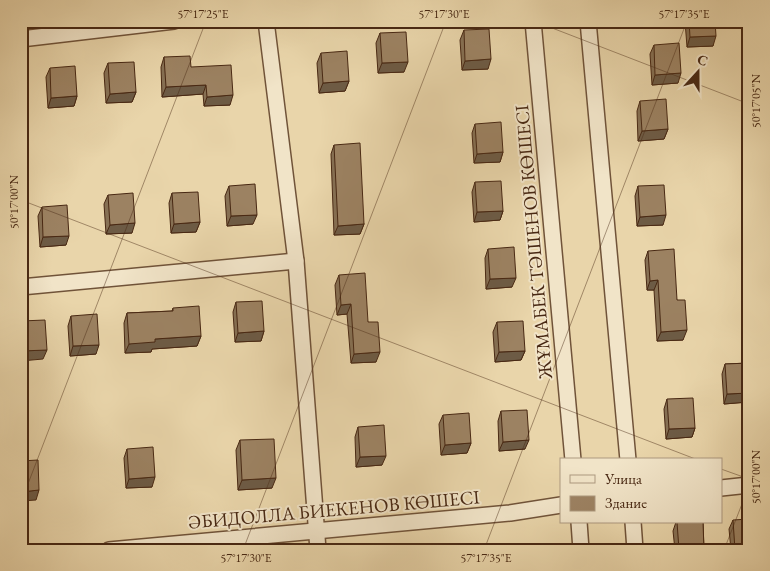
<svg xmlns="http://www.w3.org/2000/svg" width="770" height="571" font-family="'EB Garamond',serif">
<rect width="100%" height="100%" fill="#e9d5aa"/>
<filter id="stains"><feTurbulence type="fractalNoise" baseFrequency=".004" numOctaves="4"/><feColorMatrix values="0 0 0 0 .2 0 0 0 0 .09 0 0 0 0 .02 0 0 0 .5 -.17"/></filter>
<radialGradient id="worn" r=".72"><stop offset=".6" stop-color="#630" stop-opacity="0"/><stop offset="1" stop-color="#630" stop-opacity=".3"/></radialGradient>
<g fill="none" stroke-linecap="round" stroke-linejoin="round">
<g stroke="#705339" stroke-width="18">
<g id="street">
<path d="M266,21l30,240 22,289"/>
<path d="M533,21l40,439"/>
<path d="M588,21l40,439"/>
<path d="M21,39l153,-18"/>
<path d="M21,287l275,-26"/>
<path d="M721,488l28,-3"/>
<path d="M579,522l2,28"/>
<path d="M633,522l2,28"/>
<path d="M109,550l401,-37 51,-8"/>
</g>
</g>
<use href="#street" stroke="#f1e4c8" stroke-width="15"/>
</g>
<g fill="#867054" stroke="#482813">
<path d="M685,21h30l-2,25 -26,1z"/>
<path d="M464,30l24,39 -26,1 -2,-30z"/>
<path d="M380,33l24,39 -26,1 -2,-30z"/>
<path d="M654,45l24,38 -26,2 -2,-31z"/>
<path d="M321,53l28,28 -4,10 -26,2 -2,-30z"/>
<path d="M164,57l27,10 39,38 -26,1 -1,-12 -41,3 -1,-30z"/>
<path d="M108,63l28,29 -4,10 -26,1 -2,-30z"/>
<path d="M50,68l27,28 -3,10 -26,2 -2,-31z"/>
<path d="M640,101l28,28 -4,10 -26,2 -1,-30z"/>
<path d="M475,124l28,28 -3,10 -26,1 -2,-30z"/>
<path d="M334,145l30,79 -4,10 -26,1 -3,-81z"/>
<path d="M748,169h1v40h-3l-2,-30z"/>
<path d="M475,182l28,29 -3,9 -26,2 -2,-30z"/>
<path d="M229,186l24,38 -26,2 -2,-30z"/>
<path d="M638,186l25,39 -26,1 -2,-30z"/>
<path d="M172,193l28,29 -4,10 -25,1 -2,-30z"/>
<path d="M108,195l24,38 -26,1 -2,-30z"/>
<path d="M42,207l24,38 -26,2 -2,-31z"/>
<path d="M488,249l24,38 -26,2 -1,-31z"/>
<path d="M648,251l29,49 6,40 -26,1 -3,-51h-7l-2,-30z"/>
<path d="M339,275l29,47 8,40 -25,1 -4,-49 -10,1 -2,-30z"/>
<path d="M236,302l28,29 -3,10 -26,1 -2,-30z"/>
<path d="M173,308l28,28 -4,10 -45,3 -1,3 -26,1 -1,-30 3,-10 45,-2z"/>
<path d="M71,316l25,38 -26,2 -2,-30z"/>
<path d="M497,322l28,29 -4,9 -26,2 -2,-30z"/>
<path d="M749,363v72l-2,-30 1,-3 -24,2 -2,-30 3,-10z"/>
<path d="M667,399l28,29 -3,9 -26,2 -2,-30z"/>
<path d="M501,411l24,38 -26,2 -1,-30z"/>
<path d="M443,415l28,28 -4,10 -26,2 -2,-31z"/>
<path d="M358,427l24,38 -26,2 -1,-30z"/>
<path d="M240,440l32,48 -34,2 -2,-40z"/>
<path d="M127,449l25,38 -26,1 -2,-30z"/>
<path d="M733,520l16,30h-18l-2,-21z"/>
<path d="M676,522h27l1,28h-29l-2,-19z"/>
</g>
<g fill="#6d5b45" stroke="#482813">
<path d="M716,36l-3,10 -26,1 3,-10z"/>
<path d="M491,59l-3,10 -26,1 3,-9z"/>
<path d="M408,62l-4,10 -26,1 4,-10z"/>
<path d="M681,73l-3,10 -26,2 3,-10z"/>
<path d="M349,81l-4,10 -26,2 4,-10z"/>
<path d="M206,85l-3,9 -41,3 4,-10z"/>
<path d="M136,92l-4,10 -26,1 4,-9z"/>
<path d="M233,95l-3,10 -26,1 3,-9z"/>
<path d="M77,96l-3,10 -26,2 3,-10z"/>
<path d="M668,129l-4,10 -26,2 4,-10z"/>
<path d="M503,152l-3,10 -26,1 3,-9z"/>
<path d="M749,201v8h-3z"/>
<path d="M503,211l-3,9 -26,2 3,-10z"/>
<path d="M257,215l-4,9 -26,2 4,-10z"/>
<path d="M666,215l-3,10 -26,1 3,-9z"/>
<path d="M200,222l-4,10 -25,1 3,-9z"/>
<path d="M135,223l-3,10 -26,1 4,-9z"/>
<path d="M364,224l-4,10 -26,1 4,-9z"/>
<path d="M69,236l-3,9 -26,2 3,-10z"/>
<path d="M516,278l-4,9 -26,2 4,-10z"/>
<path d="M658,280l-4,10h-7l3,-9z"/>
<path d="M351,304l-4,10 -10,1 4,-10z"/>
<path d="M687,330l-4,10 -26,1 4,-9z"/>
<path d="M264,331l-3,10 -26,1 3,-9z"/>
<path d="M201,336l-4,10 -45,3 -1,3 -26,1 4,-9 26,-5z"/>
<path d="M99,345l-3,9 -26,2 3,-10z"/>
<path d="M47,350l-4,9 -22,2v-10z"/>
<path d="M525,351l-4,9 -26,2 4,-10z"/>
<path d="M380,352l-4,10 -25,1 3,-9z"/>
<path d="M749,393v7l-1,2 -24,2 3,-10z"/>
<path d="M695,428l-3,9 -26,2 3,-10z"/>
<path d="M529,440l-4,9 -26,2 4,-9z"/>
<path d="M471,443l-4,10 -26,2 4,-10z"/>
<path d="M386,456l-4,9 -26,2 4,-10z"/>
<path d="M155,477l-3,10 -26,1 3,-9z"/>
<path d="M276,478l-4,10 -34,2 4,-10z"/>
<path d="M39,490l-3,10 -15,1v-9z"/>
</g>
<g fill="#9c8262" stroke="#482813">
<path d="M689,21h26l1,15 -26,1z"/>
<path d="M489,29l2,30 -26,2 -1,-31z"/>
<path d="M406,32l2,30 -26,1 -2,-30z"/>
<path d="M679,43l2,30 -26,2 -1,-30z"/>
<path d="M347,51l2,30 -26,2 -2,-30z"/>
<path d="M190,56l1,11 40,-2 2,30 -26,2 -1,-12 -40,2 -2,-30z"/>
<path d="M134,62l2,30 -26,2 -2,-31z"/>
<path d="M75,66l2,30 -26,2 -1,-30z"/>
<path d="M666,99l2,30 -26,2 -2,-30z"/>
<path d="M501,122l2,30 -26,2 -2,-30z"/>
<path d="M360,143l4,81 -26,2 -4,-81z"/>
<path d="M748,169h1v17z"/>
<path d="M501,181l2,30 -26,1 -2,-30z"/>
<path d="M255,184l2,31 -26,1 -2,-30z"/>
<path d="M664,185l2,30 -26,2 -2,-31z"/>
<path d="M198,192l2,30 -26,2 -2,-31z"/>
<path d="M133,193l2,30 -25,2 -2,-30z"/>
<path d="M67,205l2,31 -26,1 -1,-30z"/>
<path d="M514,247l2,31 -26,1 -2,-30z"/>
<path d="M674,249l3,51h8l2,30 -26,2 -3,-52 -8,1 -2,-30z"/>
<path d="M365,273l3,49h10l2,30 -26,2 -3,-50 -10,1 -2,-30z"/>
<path d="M262,301l2,30 -26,2 -2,-31z"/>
<path d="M199,306l2,30 -46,3v3l-26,2 -2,-31 46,-2v-3z"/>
<path d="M97,314l2,31 -26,1 -2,-30z"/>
<path d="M45,320l2,30 -26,1v-30z"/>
<path d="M523,321l2,30 -26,1 -2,-30z"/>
<path d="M749,363v30l-22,1 -2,-30z"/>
<path d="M693,398l2,30 -26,1 -2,-30z"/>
<path d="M527,410l2,30 -26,2 -2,-31z"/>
<path d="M469,413l2,30 -26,2 -2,-30z"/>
<path d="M384,425l2,31 -26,1 -2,-30z"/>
<path d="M274,439l2,39 -34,2 -2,-40z"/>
<path d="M153,447l2,30 -26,2 -2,-30z"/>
<path d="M38,460l1,30 -18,2v-31z"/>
<path d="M749,519v30l-14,1 -2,-30z"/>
<path d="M677,522h26l1,28h-25z"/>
<path d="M474,546v4h-26v-2z"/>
<path d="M528,548v2h-26v-1z"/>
</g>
<path fill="none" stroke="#482813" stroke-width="1" stroke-opacity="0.45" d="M534,21l215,83M21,200l677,260M721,469l28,10M21,502l185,-481M243,550l203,-529M484,550l203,-529M724,550l25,-64"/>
<g text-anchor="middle" stroke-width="4" stroke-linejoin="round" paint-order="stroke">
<g font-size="19" fill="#482813" stroke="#f1e4c8">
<text transform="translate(533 242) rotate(-95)" y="7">ЖҰМАБЕК ТӘШЕНОВ КӨШЕСІ</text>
<text transform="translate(334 509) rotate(-5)" y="7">ӘБИДОЛЛА БИЕКЕНОВ КӨШЕСІ</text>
</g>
</g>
<rect width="770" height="571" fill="none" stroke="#e9d5aa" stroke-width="55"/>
<rect x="560" y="458" width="162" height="65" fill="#f1e4c8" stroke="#ad9980"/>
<rect x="570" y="475" width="25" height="8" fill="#f1e4c8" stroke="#ad9980"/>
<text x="605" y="484" font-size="15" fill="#482813">Улица</text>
<rect x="570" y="496" width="25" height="15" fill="#9c8262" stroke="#ad9980"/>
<text x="605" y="508" font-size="15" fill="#482813">Здание</text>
<g transform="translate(698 72) rotate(21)" stroke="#f1e4c8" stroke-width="4" paint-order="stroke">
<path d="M0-4L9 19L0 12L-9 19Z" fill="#482813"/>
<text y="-8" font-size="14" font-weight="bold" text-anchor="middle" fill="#482813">С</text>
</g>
<rect x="28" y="28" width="714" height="516" fill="none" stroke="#482813" stroke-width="2"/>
<g font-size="12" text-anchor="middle" fill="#482813">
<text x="203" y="18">57°17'25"E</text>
<text x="444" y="18">57°17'30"E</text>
<text x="684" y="18">57°17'35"E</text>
<text transform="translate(756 101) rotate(-90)" y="4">50°17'05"N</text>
<text transform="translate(14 202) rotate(-90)" y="4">50°17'00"N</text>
<text transform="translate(756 477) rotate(-90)" y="4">50°17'00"N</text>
<text x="246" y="562">57°17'30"E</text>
<text x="486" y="562">57°17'35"E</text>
</g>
<rect width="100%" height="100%" filter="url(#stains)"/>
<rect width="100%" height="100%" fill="url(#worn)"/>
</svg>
